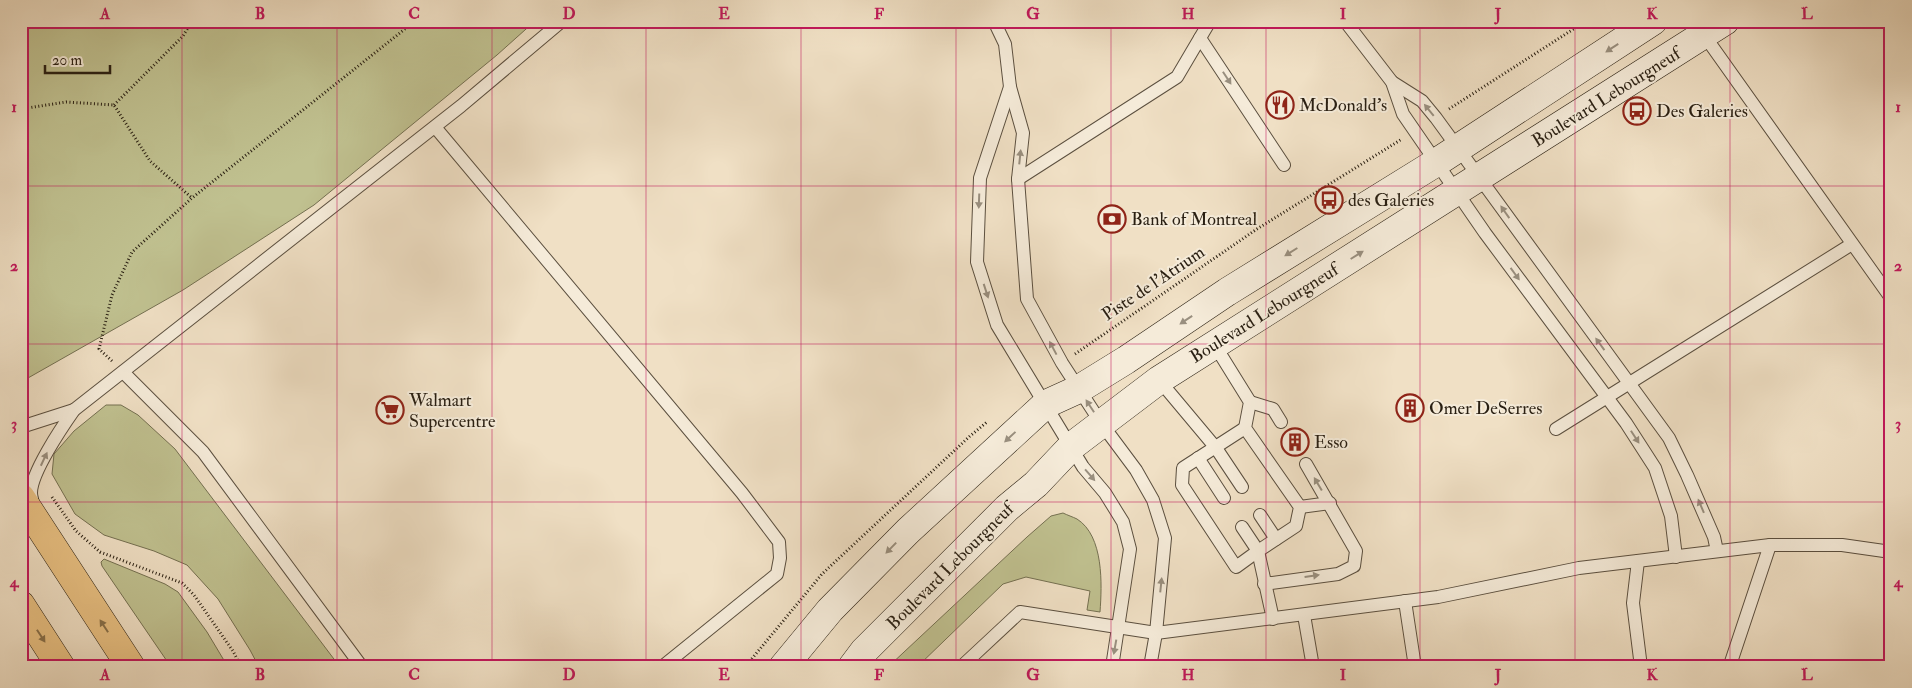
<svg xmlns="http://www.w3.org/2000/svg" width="1912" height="688" font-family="'IM FELL Double Pica',serif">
<rect width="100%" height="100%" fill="#f0e0c5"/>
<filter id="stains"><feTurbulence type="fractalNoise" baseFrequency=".004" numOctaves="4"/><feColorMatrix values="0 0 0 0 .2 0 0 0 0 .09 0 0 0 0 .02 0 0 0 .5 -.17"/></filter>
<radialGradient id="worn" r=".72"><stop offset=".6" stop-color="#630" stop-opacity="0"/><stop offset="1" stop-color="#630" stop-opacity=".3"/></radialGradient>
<g fill="#c0c190" stroke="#747051">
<path d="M23,21h512l-38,34 -183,150 -131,85 -155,88 -7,-9v-347z"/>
<path d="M106,405h15l17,10 37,34 165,218h-81l-9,-17 -32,-51 -31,-34 -33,-14 -50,-16 -29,-21 -23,-40 2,-20 20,-23z"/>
<path d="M1063,513c4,2 10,4 14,6 27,17 25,66 23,93l-13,-2 3,-19 -64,-14 -23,7 -86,83h-29l139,-130 24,-21z"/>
<path d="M104,559l61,25 13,8 29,40 21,35h-57l-69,-101 -1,-4z"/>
</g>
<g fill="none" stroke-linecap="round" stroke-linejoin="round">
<g stroke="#5b4f3f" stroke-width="14">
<g id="service">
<path d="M994,21l11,23 5,43 13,46 -5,46 9,120 35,64 39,60 35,47 17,30 12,38 -9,95 -6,34"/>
<path d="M1345,21l47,61 11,32 82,119 141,190 29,45 16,48 5,41"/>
<path d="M1704,35l187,263"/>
<path d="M1200,38l84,127"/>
<path d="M1392,82l30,19 14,17 233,320 18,37 27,62 3,14"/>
<path d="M1010,87l-30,91 -3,84 20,63 86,142 22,26 18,29 7,27 -18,118"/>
<path d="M435,127l307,366 37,49 1,16 -3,16 -115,93"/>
<path d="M1018,179l159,-102 33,-56"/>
<path d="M1214,344l36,58 -5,26 55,79 -4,19 -38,25 15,68"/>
<path d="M123,372l80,80 159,215"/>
<path d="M1159,380l57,68 26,39"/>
<path d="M1250,402l23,7 8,13"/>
<path d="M21,427l53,-17"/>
<path d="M1556,429l296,-185"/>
<path d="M1198,458l26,40"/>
<path d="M33,505c0,-4 -2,-8 -2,-12 0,-20 31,-66 43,-83l387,-304 101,-85"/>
<path d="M1300,507l30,-4"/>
<path d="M1260,515l16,24"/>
<path d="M1242,527l16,24 -22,16 -54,-82 1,-17 62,-40"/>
<path d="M1638,561l-5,42 8,64"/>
<path d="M1264,584l74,-10 16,-8 2,-15 -50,-87"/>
<path d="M1405,601l10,66"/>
<path d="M1304,615l9,52"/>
<path d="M961,667l59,-55 136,21 282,-36 141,-29 191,-23h72l49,7"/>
<path d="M1731,667v-5l39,-117"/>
</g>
</g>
<g stroke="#291f12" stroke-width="29">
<g id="secondary">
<path d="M783,667l47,-57 78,-79 138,-127 33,-15 47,-29 101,-68 210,-130 216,-141"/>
<path d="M852,667l12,-16 143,-143 29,-24 36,-38 87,-66 566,-359"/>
</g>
</g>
<g stroke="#291f12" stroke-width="29">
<g id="trunk">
<path d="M21,498l110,169"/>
<path d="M21,605l40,62"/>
</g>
</g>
<g stroke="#291f12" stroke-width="3" stroke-dasharray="1 2.5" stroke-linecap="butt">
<path d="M114,105l69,-69 9,-15"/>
<path d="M21,109l45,-7 48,3 36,56 42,37"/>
<path d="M1449,109l137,-88"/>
<path d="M1075,354l182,-125 145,-90"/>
<path d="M112,361l-13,-12 13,-54 20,-43 60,-54 223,-177"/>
<path d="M21,448l5,8"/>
<path d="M52,497l24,34 24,21 82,31 12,12 39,56 8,16"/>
<path d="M745,667l77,-93 148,-138 17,-14"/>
</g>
<use href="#service" stroke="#f5ebd9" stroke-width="12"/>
<use href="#secondary" stroke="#f5ebd9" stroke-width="28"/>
<use href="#trunk" stroke="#e8c082" stroke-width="28"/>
</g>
<defs><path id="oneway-solid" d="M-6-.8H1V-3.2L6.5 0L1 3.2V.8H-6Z" transform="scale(1.25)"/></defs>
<g fill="#998f7f">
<use href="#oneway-solid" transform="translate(1612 48) rotate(147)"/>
<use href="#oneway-solid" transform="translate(1227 78) rotate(57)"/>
<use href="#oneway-solid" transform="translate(1429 110) rotate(-129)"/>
<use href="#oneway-solid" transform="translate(1020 157) rotate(-84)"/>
<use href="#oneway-solid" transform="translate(979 201) rotate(92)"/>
<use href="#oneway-solid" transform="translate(1505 212) rotate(-125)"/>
<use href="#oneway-solid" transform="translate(1291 252) rotate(148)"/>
<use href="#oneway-solid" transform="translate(1357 255) rotate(-32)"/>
<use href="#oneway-solid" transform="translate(1515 274) rotate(54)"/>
<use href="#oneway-solid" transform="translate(986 291) rotate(72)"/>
<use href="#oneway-solid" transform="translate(1186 320) rotate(146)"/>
<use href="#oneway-solid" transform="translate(1600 344) rotate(-126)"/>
<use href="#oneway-solid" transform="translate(1053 348) rotate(-118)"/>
<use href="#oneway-solid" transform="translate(1090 406) rotate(-123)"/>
<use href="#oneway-solid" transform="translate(1010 437) rotate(137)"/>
<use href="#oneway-solid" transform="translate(1635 437) rotate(57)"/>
<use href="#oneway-solid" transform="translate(44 459) rotate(-65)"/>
<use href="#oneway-solid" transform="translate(1090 475) rotate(49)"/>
<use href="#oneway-solid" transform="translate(1318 484) rotate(-121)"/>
<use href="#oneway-solid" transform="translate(1701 506) rotate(-113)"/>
<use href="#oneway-solid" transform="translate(891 548) rotate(134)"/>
<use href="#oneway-solid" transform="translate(1312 576) rotate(-8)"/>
<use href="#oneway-solid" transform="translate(1161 585) rotate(-84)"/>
<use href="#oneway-solid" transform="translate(1115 647) rotate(100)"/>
</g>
<g fill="#88704a">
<use href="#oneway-solid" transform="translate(104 626) rotate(-123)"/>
<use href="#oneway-solid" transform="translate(41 636) rotate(57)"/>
</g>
<path fill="none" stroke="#c2185b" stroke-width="1" stroke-opacity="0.55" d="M182,21v646M337,21v646M492,21v646M646,21v646M801,21v646M956,21v646M1111,21v646M1266,21v646M1420,21v646M1575,21v646M1730,21v646M21,186h1870M21,344h1870M21,502h1870"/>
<defs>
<g id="restaurant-ring" transform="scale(1.4375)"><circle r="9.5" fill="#f5ebd9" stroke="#8f2418" stroke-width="1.5"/><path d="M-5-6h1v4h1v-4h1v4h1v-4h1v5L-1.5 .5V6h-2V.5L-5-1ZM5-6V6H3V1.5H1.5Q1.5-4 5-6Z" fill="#8f2418"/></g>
<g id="bus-ring" transform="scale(1.4375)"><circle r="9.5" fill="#f5ebd9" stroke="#8f2418" stroke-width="1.5"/><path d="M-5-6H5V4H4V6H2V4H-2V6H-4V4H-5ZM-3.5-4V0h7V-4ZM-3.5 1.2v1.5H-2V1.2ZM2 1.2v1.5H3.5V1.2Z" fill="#8f2418"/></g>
<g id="bank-ring" transform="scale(1.4375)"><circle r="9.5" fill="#f5ebd9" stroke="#8f2418" stroke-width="1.5"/><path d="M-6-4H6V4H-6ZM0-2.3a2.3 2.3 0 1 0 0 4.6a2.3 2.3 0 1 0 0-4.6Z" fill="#8f2418"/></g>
<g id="building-ring" transform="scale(1.4375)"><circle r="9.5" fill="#f5ebd9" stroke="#8f2418" stroke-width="1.5"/><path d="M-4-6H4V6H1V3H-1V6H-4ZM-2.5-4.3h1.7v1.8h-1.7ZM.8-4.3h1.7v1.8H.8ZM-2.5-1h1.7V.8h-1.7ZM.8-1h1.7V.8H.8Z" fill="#8f2418"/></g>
<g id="supermarket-ring" transform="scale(1.4375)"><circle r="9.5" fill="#f5ebd9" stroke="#8f2418" stroke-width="1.5"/><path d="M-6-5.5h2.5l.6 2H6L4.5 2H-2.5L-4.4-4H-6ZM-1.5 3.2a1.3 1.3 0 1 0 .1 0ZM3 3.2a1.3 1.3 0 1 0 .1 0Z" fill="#8f2418"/></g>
</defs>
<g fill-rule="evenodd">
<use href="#restaurant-ring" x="1280" y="105"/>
<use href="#bus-ring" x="1637" y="111"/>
<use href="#bus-ring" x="1329" y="200"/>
<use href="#bank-ring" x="1112" y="219"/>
<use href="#building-ring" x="1410" y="408"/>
<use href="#supermarket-ring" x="390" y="410"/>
<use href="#building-ring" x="1295" y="442"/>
</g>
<g text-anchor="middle" stroke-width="4" stroke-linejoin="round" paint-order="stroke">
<g font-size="18" fill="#291f12" stroke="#f5ebd9">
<text transform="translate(1606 97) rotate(-32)" y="6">Boulevard Lebourgneuf</text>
<text transform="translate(1153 283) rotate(-34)" y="6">Piste de l'Atrium</text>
<text transform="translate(1264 313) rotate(-32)" y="6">Boulevard Lebourgneuf</text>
<text transform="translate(950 566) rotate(-45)" y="6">Boulevard Lebourgneuf</text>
</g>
<g font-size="18" fill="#291f12" stroke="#f5ebd9" text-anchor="start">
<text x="1299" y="111">McDonald's</text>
<text x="1656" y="117">Des Galeries</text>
<text x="1348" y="206">des Galeries</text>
<text x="1131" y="225">Bank of Montreal</text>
<text x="409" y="406">Walmart<tspan x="409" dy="21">Supercentre</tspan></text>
<text x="1429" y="414">Omer DeSerres</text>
<text x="1314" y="448">Esso</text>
</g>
</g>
<rect width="1912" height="688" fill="none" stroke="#f0e0c5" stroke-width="55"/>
<path d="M45 65v8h65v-8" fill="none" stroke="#291f12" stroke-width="2.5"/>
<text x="52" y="65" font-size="15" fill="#291f12" stroke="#f5ebd9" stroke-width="4" paint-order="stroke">20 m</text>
<rect x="28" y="28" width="1856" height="632" fill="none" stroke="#c2185b" stroke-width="2"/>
<g font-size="16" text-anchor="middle" font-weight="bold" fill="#c2185b">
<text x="105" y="19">A</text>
<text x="260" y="19">B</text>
<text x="414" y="19">C</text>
<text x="569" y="19">D</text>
<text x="724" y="19">E</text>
<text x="879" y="19">F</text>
<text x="1033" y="19">G</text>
<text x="1188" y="19">H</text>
<text x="1343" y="19">I</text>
<text x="1498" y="19">J</text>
<text x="1652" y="19">K</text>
<text x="1807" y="19">L</text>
<text x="14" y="112">1</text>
<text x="1898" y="112">1</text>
<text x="14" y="271">2</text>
<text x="1898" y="271">2</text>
<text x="14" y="429">3</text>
<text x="1898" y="429">3</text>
<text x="14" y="587">4</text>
<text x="1898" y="587">4</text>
<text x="105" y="680">A</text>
<text x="260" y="680">B</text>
<text x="414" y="680">C</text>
<text x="569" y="680">D</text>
<text x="724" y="680">E</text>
<text x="879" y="680">F</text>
<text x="1033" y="680">G</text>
<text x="1188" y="680">H</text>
<text x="1343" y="680">I</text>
<text x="1498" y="680">J</text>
<text x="1652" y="680">K</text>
<text x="1807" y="680">L</text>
</g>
<rect width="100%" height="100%" filter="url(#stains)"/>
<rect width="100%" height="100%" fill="url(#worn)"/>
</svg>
